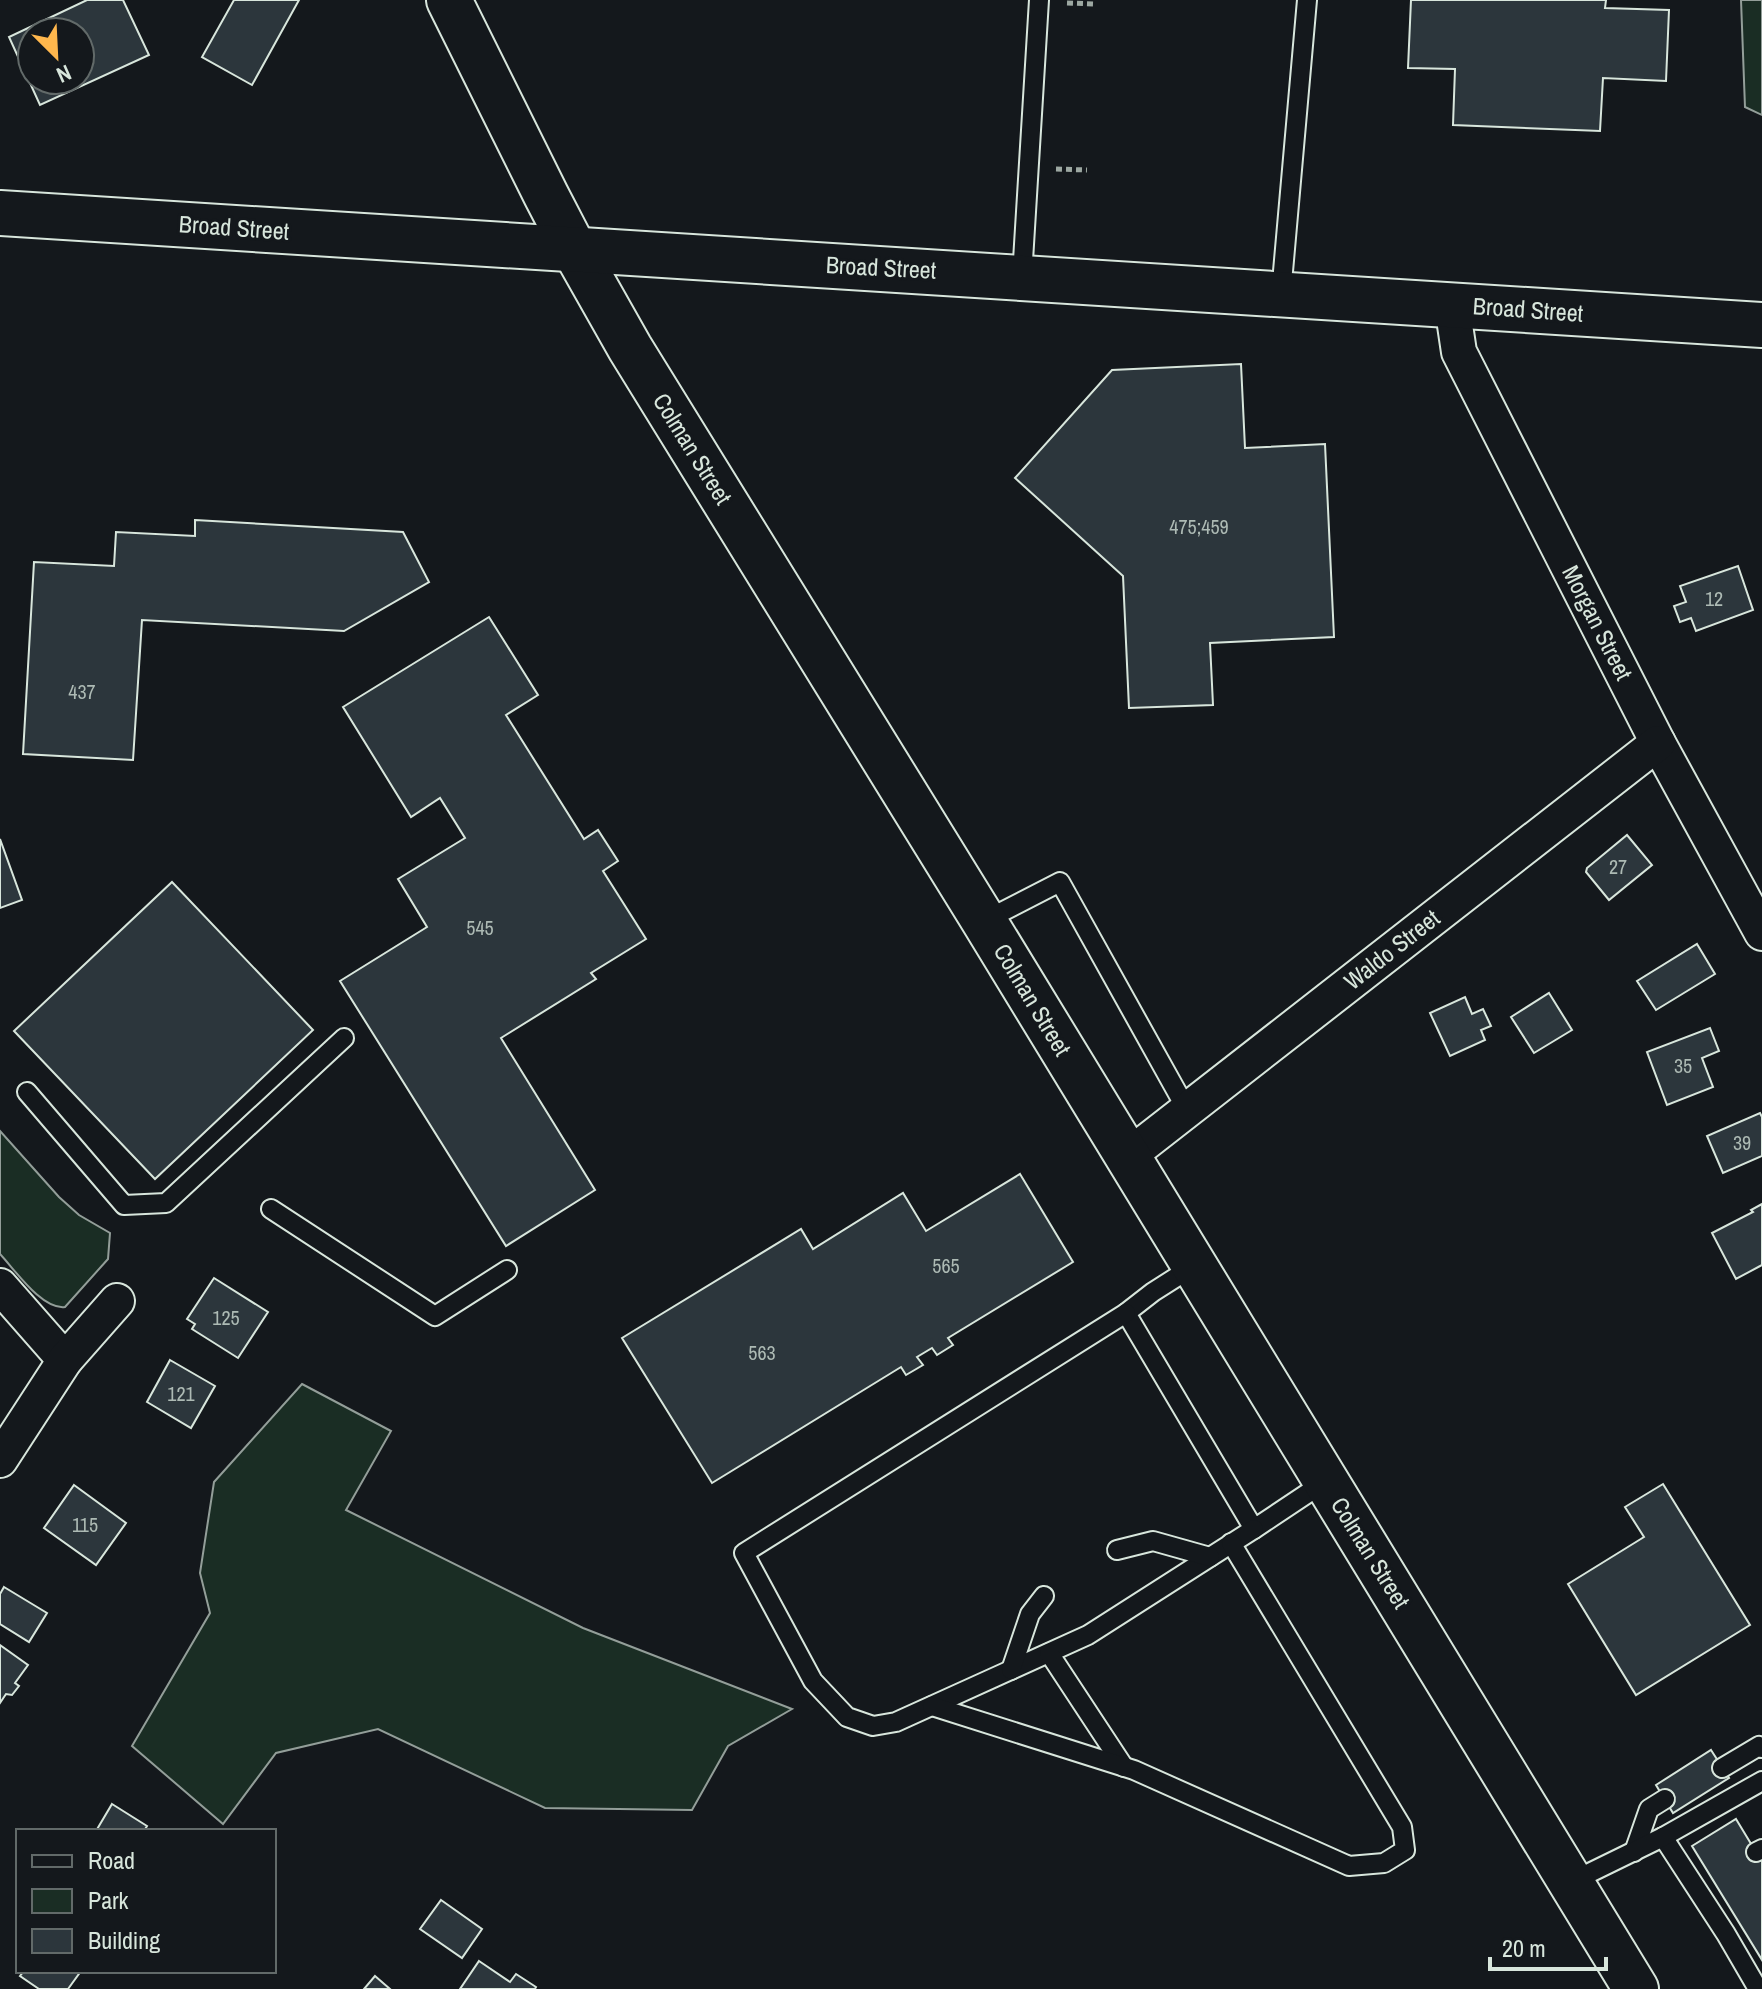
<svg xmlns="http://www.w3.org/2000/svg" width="1762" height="1989" font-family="'Archivo Narrow',sans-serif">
<rect width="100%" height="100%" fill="#14181c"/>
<g fill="#1a2d24" stroke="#939e99" stroke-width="2">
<path d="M1741,0h21v115l-17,-8z"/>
<path d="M0,1131l59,66 20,18 31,18 -2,26 -43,48c-23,3 -50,-37 -65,-53z"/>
<path d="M302,1384l89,47 -45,79 237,118 209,81 -64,37 -36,64 -147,-2 -167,-79 -102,24 -53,71 -91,-78 78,-133 -10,-40 14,-91z"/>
</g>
<g fill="#2c363c" stroke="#d8e6dc" stroke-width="2" fill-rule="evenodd">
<path d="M87,0h36l26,55 -109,50 -31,-68zM32,32h48v48h-48z"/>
<path d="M234,0h65l-47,85 -50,-28z"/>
<path d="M1411,0h195l-1,8 64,2 -3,71 -63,-3 -3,53 -147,-6 2,-56 -47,-1z"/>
<path d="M1241,364l4,84 80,-4 9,193 -124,6 3,62 -84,3 -6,-132 -108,-98 97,-108z"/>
<path d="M195,520l208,12 26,50 -85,49 -202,-11 -9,140 -110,-6 11,-192 80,4 2,-34 79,4z"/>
<path d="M1738,566l15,44 -57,21 -5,-13 -11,4 -6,-16 12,-4 -6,-16z"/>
<path d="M489,617l49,78 -32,20 78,124 14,-9 20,31 -15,10 43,68 -55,34 5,6 -95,59 94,152 -89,56 -166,-265 87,-54 -29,-48 67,-41 -25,-40 -29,19 -68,-110z"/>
<path d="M1627,835l25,30 -43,35 -23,-28 1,-4z"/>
<path d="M0,839l22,61 -22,8z"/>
<path d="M172,882l141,148 -158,149 -141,-148z"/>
<path d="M1697,944l18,30 -59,36 -19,-29z"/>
<path d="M1549,993l23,37 -38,23 -23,-36z"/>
<path d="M1465,997l7,17 11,-5 8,17 -10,4 4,10 -35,16 -20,-43z"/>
<path d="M1710,1028l9,23 -17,7 11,29 -46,18 -20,-53z"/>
<path d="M1760,1113l2,4v39l-39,17 -16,-37z"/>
<path d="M1020,1174l53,88 -125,76 5,7 -16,10 -5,-7 -15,9 6,8 -17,10 -5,-8 -189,116 -90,-145 179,-109 12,20 90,-56 23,38z"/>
<path d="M1762,1204v61l-26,14 -24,-46 41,-21 -2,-2z"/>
<path d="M214,1278l54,34 -30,46 -46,-29 3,-5 -8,-5z"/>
<path d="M170,1360l45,26 -24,42 -44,-26z"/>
<path d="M1663,1484l87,141 -114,70 -68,-111 76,-47 -19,-30z"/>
<path d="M74,1485l52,38 -30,42 -52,-37z"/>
<path d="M4,1587l43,26 -18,29 -29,-18v-30z"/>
<path d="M0,1645l28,20 -13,18 4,3 -7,9 -6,-1 -6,9z"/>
<path d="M1711,1750l18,28 -56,35 -17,-28z"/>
<path d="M112,1804l35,22 -3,5h-48z"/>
<path d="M1736,1819l26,43v98l-70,-114z"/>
<path d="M441,1900l41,29 -20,29 -42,-29z"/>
<path d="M479,1961l31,21 6,-8 20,13 -1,2h-75z"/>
<path d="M24,1971h57l-13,18h-29l-19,-13z"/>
<path d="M375,1976l15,13h-26z"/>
</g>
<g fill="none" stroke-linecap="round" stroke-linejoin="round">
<g stroke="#d8e6dc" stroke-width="22">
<g id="service">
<path d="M1022,277l17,-277"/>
<path d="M1281,294l26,-294"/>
<path d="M984,921l76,-39 127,228"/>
<path d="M27,1092l97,113 42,-2 178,-165"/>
<path d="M271,1209l164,107 72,-46"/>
<path d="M1194,1266l-41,26 -27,21 128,216 72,-48"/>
<path d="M1126,1313l-382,240 69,128 34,36 26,9 23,-4 192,-87 166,-106"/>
<path d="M1117,1550l36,-9 57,16"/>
<path d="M1049,1653l75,114"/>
<path d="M1011,1670l19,-56 14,-18"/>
<path d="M932,1706l202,64 215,96 35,-3 21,-13 -3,-23 -171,-284"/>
<path d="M1722,1768l37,-22 3,2"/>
<path d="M1663,1837l63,97 32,55"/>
<path d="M1634,1852l15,-43 16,-10"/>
<path d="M1756,1852l6,-3"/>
<path d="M1571,1882l92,-45 99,-56"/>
</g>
</g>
<g stroke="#d8e6dc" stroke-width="38">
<g id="minor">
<path d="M1452,305l7,47 199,391 104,190"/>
<path d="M1127,1157l531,-414"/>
<path d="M0,1286l65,74"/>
<path d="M0,1460l65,-100 52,-59"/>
</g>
</g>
<g stroke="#d8e6dc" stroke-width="48">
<g id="primary">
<path d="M449,0l97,195 28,54 56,99 354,573 652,1068"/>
<path d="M0,213l1762,112"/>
</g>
</g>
<g stroke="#9da8a2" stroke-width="5" stroke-dasharray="6 4" stroke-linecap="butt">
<path d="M1067,3l27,1"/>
<path d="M1056,169l31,1"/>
</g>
<use href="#service" stroke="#14181c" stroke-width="18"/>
<use href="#minor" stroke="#14181c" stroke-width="34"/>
<use href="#primary" stroke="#14181c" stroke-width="44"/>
</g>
<g text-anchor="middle" stroke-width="6" stroke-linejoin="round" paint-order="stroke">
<g font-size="20" fill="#adbab4">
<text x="1199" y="534">475;459</text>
<text x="1714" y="606">12</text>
<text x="82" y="699">437</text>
<text x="1618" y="874">27</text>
<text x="480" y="935">545</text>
<text x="1683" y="1073">35</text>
<text x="1742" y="1150">39</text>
<text x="946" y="1273">565</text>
<text x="226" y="1325">125</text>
<text x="762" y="1360">563</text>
<text x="181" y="1401">121</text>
<text x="85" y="1532">115</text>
</g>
<g font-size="24" fill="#d8e6dc" stroke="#14181c">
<text transform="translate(234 228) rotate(4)" y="8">Broad Street</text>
<text transform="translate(881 268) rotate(3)" y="8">Broad Street</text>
<text transform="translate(1528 310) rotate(4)" y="8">Broad Street</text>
<text transform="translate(692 449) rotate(58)" y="8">Colman Street</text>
<text transform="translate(1597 623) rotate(63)" y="8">Morgan Street</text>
<text transform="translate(1392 950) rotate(-38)" y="8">Waldo Street</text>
<text transform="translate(1032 1000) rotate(59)" y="8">Colman Street</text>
<text transform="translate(1370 1553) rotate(58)" y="8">Colman Street</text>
</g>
</g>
<rect x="16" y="1829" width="260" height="144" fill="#14181c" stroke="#626a69" stroke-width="2"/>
<rect x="32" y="1855" width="40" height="12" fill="#14181c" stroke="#626a69" stroke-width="2"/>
<text x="88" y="1869" font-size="24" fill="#d8e6dc">Road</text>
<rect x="32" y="1889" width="40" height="24" fill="#1a2d24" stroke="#626a69" stroke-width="2"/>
<text x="88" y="1909" font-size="24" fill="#d8e6dc">Park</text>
<rect x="32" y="1929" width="40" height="24" fill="#2c363c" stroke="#626a69" stroke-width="2"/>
<text x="88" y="1949" font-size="24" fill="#d8e6dc">Building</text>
<g transform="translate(56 56) rotate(156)"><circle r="38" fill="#14181c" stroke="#626a69" stroke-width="2"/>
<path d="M0-6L14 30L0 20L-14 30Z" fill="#ffb74d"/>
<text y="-12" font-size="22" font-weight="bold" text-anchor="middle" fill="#d8e6dc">N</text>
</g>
<path d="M1490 1957v12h116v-12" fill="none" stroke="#d8e6dc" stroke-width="4"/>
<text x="1502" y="1957" font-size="24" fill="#d8e6dc" stroke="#14181c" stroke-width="6" paint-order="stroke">20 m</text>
</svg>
